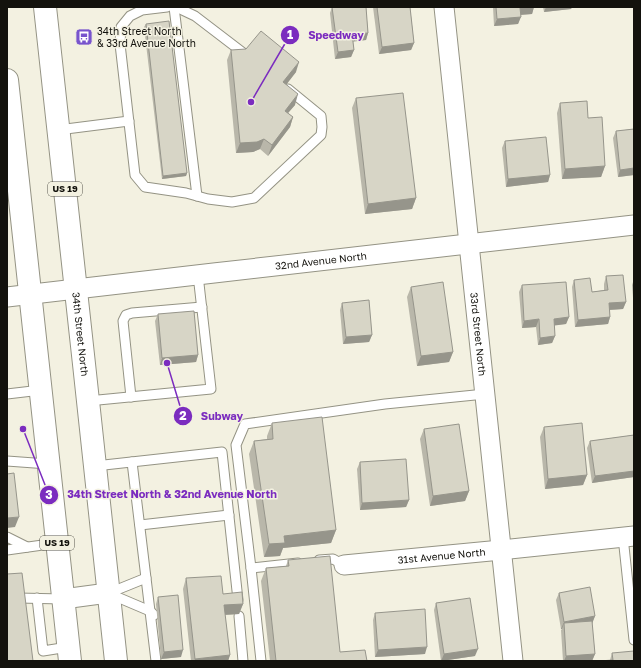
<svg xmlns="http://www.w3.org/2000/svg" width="641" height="668" font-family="'Golos Text',sans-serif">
<rect width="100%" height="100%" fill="#f3f1e1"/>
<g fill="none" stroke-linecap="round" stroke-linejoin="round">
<g stroke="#949384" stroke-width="11">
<g id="service">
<path d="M167,7l-25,3 -12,6 -9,11 -1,17 15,131 10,12 41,6 22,6 24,3 22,-4 67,-63 1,-8 -1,-11 -33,-27"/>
<path d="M174,7l23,189"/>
<path d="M176,7l19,9 51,39"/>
<path d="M58,130l71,-9"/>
<path d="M7,394l34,-4"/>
<path d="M131,397l-8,-76 3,-6 6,-2 70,-6"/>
<path d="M88,401l123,-12 -13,-114"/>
<path d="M7,461l41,3"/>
<path d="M132,462l24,199"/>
<path d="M95,466l127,-14 16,148"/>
<path d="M140,525l89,-10"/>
<path d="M7,537l20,10"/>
<path d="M623,537l11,103"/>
<path d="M7,550l50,-7"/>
<path d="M319,560l14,-1 11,6"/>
<path d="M251,568l47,-5"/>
<path d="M109,593l37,-15"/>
<path d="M110,594l40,17 4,4"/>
<path d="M18,598l45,1"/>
<path d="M37,598l6,53 25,-4"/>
<path d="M239,616l4,45"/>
<path d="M261,661l-10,-93 -15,-123 9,-21 140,-20 100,-10"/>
</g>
</g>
<g stroke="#949384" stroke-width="21">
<g id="minor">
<path id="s1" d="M444,7l69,654"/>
<path id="s2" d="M7,297c209,-24 418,-49 627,-72"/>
<path id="s3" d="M344,565l157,-15 133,-14"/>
<path d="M63,599l45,-6"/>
</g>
</g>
<g stroke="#949384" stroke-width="24">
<g id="trunk">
<path id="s4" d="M45,7l39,357 32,297"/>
<path d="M7,80l63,581"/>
</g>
</g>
<use href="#service" stroke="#fff" stroke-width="9"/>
<use href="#minor" stroke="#fff" stroke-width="19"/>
<use href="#trunk" stroke="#fff" stroke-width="22"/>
</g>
<g fill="#b9b7aa">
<path d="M332,7h34l2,26 -2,7 -13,1 1,9 -3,7 -16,2 -5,-46z"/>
<path d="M373,7h37l4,36 -3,7 -32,4z"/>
<path d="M493,7h41l-2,7 -11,1 -3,9 -24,2z"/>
<path d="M543,7h29l-1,2 -27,3z"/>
<path d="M146,24l41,149 -1,3 -24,3 -18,-152z"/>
<path d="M231,50l65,22 -10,12 9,21 -7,8 5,4 -3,10 -22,29 -8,-7 -7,3 -17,1 -9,-93z"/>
<path d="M356,98l60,100 -4,11 -47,5 -13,-106z"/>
<path d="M560,103l28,15 17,48 -4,11 -39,2 -5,-66z"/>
<path d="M634,129v46l-16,2 -5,-39 3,-7z"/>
<path d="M505,141l45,34 -2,7 -42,5 -4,-39z"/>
<path d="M606,276l20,26 -3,7 -13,1v7l-2,7 -33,3 -3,-40 2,-7 18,12 12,-2v-6z"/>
<path d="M634,279v31l-2,-25z"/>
<path d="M522,285l47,32 -3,7 -12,1 1,11 -3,7 -14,2 -2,-18 -14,1 -3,-36z"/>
<path d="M411,287l42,65 -4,10 -32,4 -10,-69z"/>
<path d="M342,303l30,32 -3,7 -26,2 -3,-34z"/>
<path d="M158,314l40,41 -2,7 -36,3 -5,-44z"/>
<path d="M272,423l64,107 -5,13 -48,5 -3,8 -16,1 -15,-103 5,-13 13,-2v-3z"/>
<path d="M544,427l43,48 -4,10 -38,4 -5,-52z"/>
<path d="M424,429l45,62 -4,10 -35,5 -10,-67z"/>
<path d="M634,435v42l-42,6 -5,-35 3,-7z"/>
<path d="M360,462l49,38 -3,7 -46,3 -3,-41z"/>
<path d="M288,560l52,92 27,9h-97l-9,-80 5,-13 20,-2z"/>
<path d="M186,578l37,16 20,10 -4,10 -14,1 5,40 -2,6h-37l-8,-72z"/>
<path d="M559,593l36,23 -3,7 3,31 -3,7h-29l-2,-31 1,-1h-1l-5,-29z"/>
<path d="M158,597l23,60 -20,2 -5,-55z"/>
<path d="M436,603l39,53 -34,5 -7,-51z"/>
<path d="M375,613l50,41 -50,3 -2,-37z"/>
<path d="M612,653l22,8 -24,-1z"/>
</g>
<g fill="#96958b">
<path d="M534,7l-2,7 -15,1 3,-7z"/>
<path d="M546,7h26l-1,2 -27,3z"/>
<path d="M521,17l-3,7 -24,2 3,-7z"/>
<path d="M368,33l-2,7 -16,2 2,-8z"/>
<path d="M414,43l-3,7 -32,4 3,-7z"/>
<path d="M354,50l-3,7 -16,2 3,-7z"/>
<path d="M299,62l-3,10 -16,21 3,-11z"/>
<path d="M298,94l-3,11 -14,16 4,-10z"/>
<path d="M293,117l-3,10 -22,29 4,-11z"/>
<path d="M264,139l-4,10 -7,3 -17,1 4,-10z"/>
<path d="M605,166l-4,11 -39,2 3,-10z"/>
<path d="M634,168v7l-16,2 2,-7z"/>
<path d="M187,173l-1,3 -24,3 1,-3z"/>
<path d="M550,175l-2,7 -42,5 2,-8z"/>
<path d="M416,198l-4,11 -47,5 3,-10z"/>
<path d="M626,302l-3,7 -16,1 2,-7z"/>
<path d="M569,317l-3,7 -15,2 3,-7z"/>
<path d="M610,317l-2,7 -33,3 3,-7z"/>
<path d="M539,319l-3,8 -14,1 2,-7z"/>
<path d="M372,335l-3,7 -26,2 3,-7z"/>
<path d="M555,336l-3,7 -14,2 2,-7z"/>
<path d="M453,352l-4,10 -32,4 4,-10z"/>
<path d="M198,355l-2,7 -36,3 2,-7z"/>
<path d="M634,471v6l-42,6 3,-7z"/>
<path d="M587,475l-4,10 -38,4 3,-10z"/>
<path d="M469,491l-4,10 -35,5 3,-10z"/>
<path d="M409,500l-3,7 -46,3 2,-7z"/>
<path d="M19,517l-4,10 -8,1v-10z"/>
<path d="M336,530l-5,13 -48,5 -3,8 -16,1 5,-13 15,-8z"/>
<path d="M243,604l-4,10 -18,1 3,-10z"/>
<path d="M595,616l-3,8 -28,-1 -2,6h-1l3,-7z"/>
<path d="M427,647l-2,7 -50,3 3,-7z"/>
<path d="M478,649l-3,7 -34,5 3,-7z"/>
<path d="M183,650l-2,7 -20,2 3,-7z"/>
<path d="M595,654l-3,7h-28l2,-5z"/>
<path d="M230,655l-2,6h-34l1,-2z"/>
</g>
<g fill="#d7d5c6" stroke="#96958b">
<path d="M332,7h34l2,26 -16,1 2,16 -16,2z"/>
<path d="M377,7h33l4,36 -32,4z"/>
<path d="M496,7h37l-13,1 1,9 -24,2z"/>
<path d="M169,21l18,152 -24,3 -17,-152z"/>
<path d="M261,31l38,31 -16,20 15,12 -13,17 8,6 -21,28 -8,-6 -7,3 -17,1 -9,-93 15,-1z"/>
<path d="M403,93l13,105 -48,6 -12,-106z"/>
<path d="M587,101l1,17 14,-1 3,49 -40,3 -5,-66z"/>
<path d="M634,129v39l-14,2 -4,-39z"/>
<path d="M546,137l4,38 -42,4 -3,-38z"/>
<path d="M623,275l3,27 -17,1 1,14 -32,3 -4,-40 16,-2 2,14 16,-2 -2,-14z"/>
<path d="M443,282l10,70 -32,4 -10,-69z"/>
<path d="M566,282l3,35 -15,2 1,17 -15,2 -1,-19 -15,2 -2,-36z"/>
<path d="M369,300l3,35 -26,2 -4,-34z"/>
<path d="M194,311l4,44 -36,3 -4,-44z"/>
<path d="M322,417l14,113 -52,6 1,7 -16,1 -15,-103 19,-2 -1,-16z"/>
<path d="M582,423l5,52 -39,4 -4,-52z"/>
<path d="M459,424l10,67 -36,5 -9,-67z"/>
<path d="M634,435v36l-39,5 -5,-35z"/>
<path d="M406,459l3,41 -47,3 -2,-41z"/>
<path d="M14,473l5,44 -12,1v-44z"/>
<path d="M330,556l10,96 25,-2 2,11h-91l-10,-93 23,-2 -1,-6z"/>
<path d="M22,573l11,88h-26v-87z"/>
<path d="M221,576l2,18 19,-2 1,12 -19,1 6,50 -35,4 -9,-81z"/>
<path d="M590,587l5,29 -31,6 -5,-29z"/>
<path d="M178,595l5,55 -19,2 -6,-55z"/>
<path d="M470,598l8,51 -34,5 -8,-51z"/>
<path d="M425,609l2,38 -49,3 -3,-37z"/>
<path d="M592,621l3,33 -29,2 -2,-33z"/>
<path d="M634,651v10h-35l14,-1 -1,-7z"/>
</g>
<defs>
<g id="bus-square" transform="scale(0.9)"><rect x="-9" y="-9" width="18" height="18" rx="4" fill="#7854cd" stroke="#f3f1e1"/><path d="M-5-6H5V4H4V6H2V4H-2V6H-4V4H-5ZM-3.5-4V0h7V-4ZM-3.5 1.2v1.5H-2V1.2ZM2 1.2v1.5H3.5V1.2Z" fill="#fff"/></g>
</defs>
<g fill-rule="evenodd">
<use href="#bus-square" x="84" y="37"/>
</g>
<g text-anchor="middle" stroke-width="3" stroke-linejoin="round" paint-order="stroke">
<g fill="#f3f1e1" stroke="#56554d" stroke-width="1">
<rect x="48" y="182" width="34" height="14" rx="3"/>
<rect x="40" y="536" width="34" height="14" rx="3"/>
</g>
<g font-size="9" font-weight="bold" fill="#13120d">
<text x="65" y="192">US 19</text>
<text x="57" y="546">US 19</text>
</g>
<g font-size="10" fill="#13120d" stroke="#f3f1e1" text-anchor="start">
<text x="97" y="35">34th Street North<tspan x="97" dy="12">&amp; 33rd Avenue North</tspan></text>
</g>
<g font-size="10" fill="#13120d" stroke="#f3f1e1">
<text dy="4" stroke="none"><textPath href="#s2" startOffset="316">32nd Avenue North</textPath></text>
<text dy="4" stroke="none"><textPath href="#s4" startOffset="329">34th Street North</textPath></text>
<text dy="4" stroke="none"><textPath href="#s1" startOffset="329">33rd Street North</textPath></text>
<text dy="4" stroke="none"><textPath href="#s3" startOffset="98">31st Avenue North</textPath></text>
</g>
</g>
<path fill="none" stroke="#7b2cbf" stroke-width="1.5" d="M251 102L290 35M167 363L183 416M23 429L49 495"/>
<g fill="#7b2cbf" stroke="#f3f1e1" stroke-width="1.5">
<circle cx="251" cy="102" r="4"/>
<circle cx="167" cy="363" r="4"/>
<circle cx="23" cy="429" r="4"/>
<circle cx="290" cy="35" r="10"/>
<circle cx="183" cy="416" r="10"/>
<circle cx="49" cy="495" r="10"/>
</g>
<g font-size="12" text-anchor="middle" font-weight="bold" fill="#fff">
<text x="290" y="39">1</text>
<text x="183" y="420">2</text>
<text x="49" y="499">3</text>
</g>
<g font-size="11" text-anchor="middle" font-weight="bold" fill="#7b2cbf" stroke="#f3f1e1" stroke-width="3" stroke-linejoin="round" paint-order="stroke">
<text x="336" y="39">Speedway</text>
<text x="222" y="420">Subway</text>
<text x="172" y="498">34th Street North &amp; 32nd Avenue North</text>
</g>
<rect width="641" height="668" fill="none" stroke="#13120d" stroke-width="16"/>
</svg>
